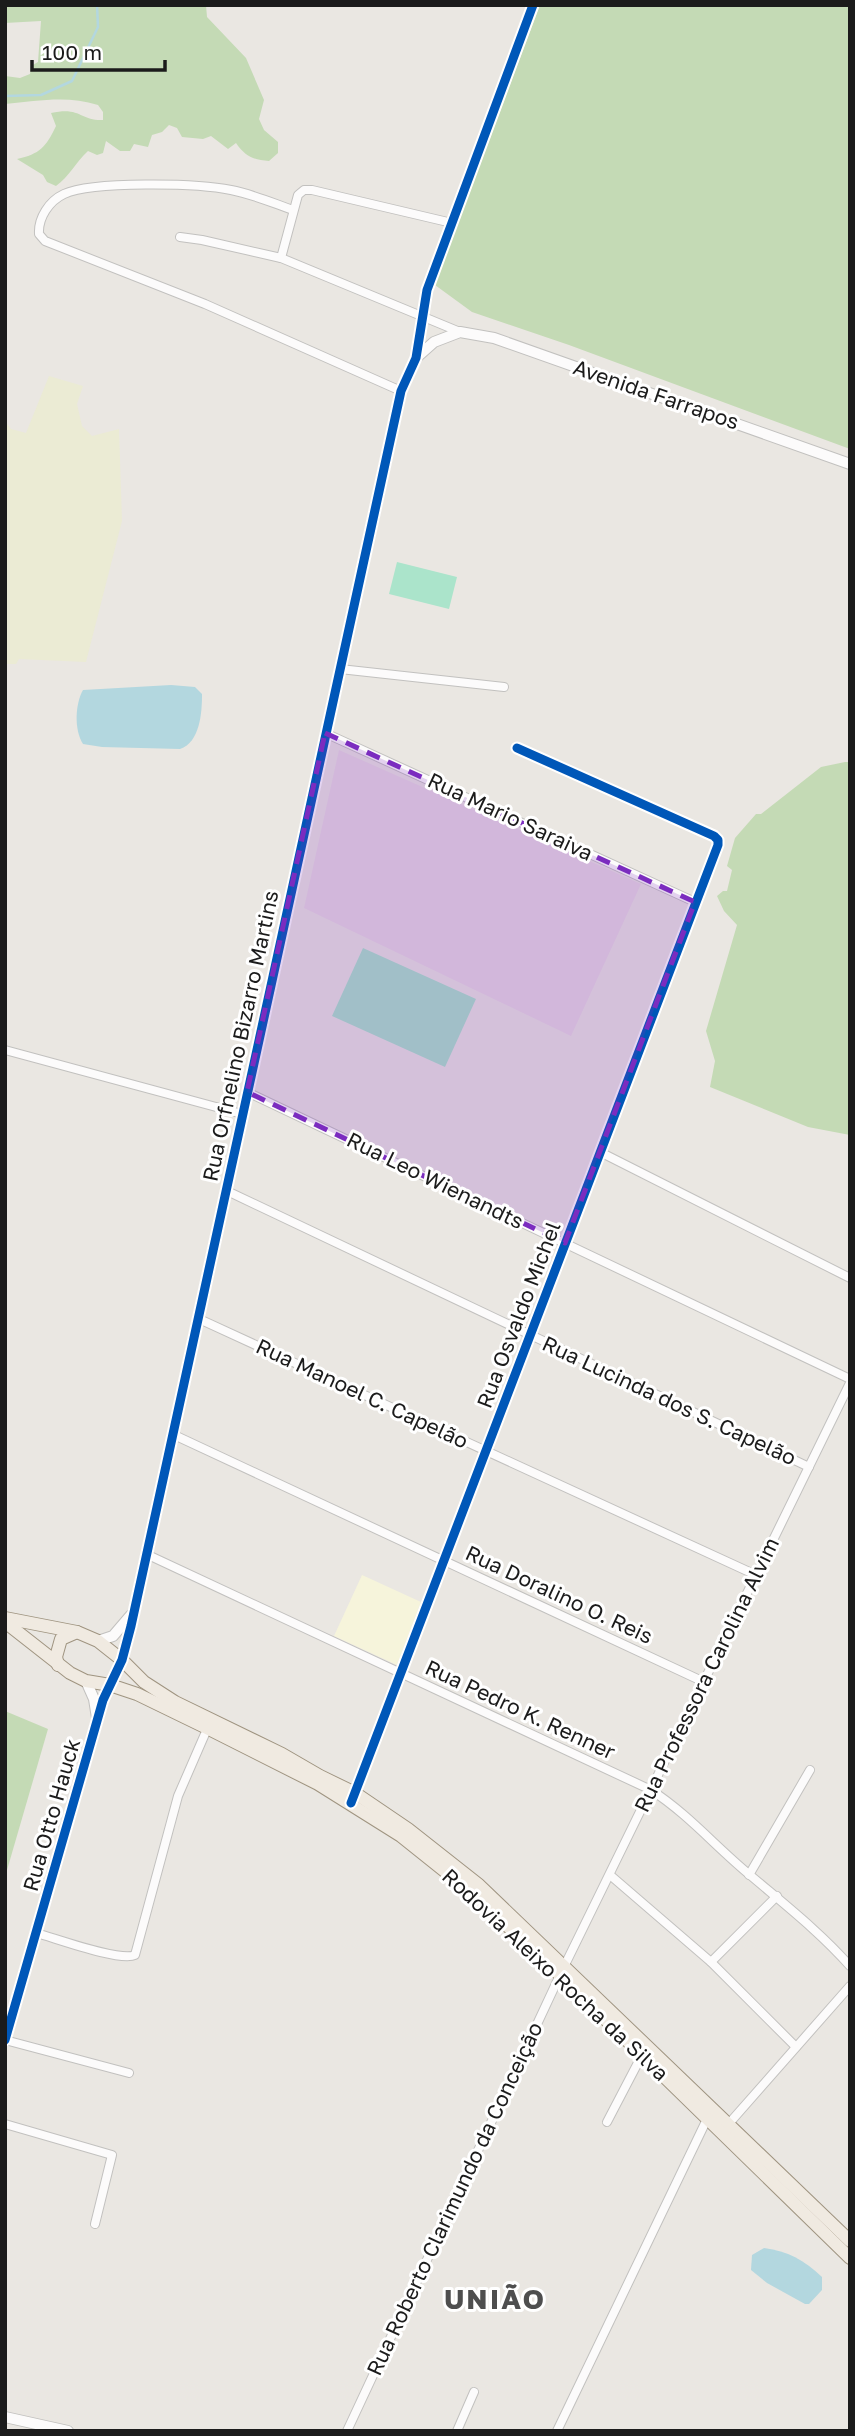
<svg xmlns="http://www.w3.org/2000/svg" width="855" height="2436" font-family="'Golos Text',sans-serif">
<rect width="100%" height="100%" fill="#eae7e2"/>
<path fill="#e8dae3" d="M339,750l302,134 -70,152 -267,-128z"/>
<path fill="#f6f4db" d="M362,1575l59,27 -24,63 -63,-29z"/>
<path fill="#ebebd4" d="M49,376l34,10 -6,18 5,22 10,10 27,-7 3,92 -36,141 -67,-3 -3,5h-11v-243l6,8 15,4z"/>
<g fill="#c4dab5">
<path d="M5,5h201l1,12 39,41 18,42 -5,19 5,11 14,12v11l-9,8c-16,-1 -24,-5 -33,-18l-8,6 -17,-13 -8,3 -21,-2 -5,-9 -8,-3 -7,7 -10,3 -4,12 -14,-3 -4,7h-10l-14,-10 -3,12 -6,2 -9,-4c-12,11 -19,26 -32,35l-9,-4 -4,-7 -26,-16c23,-5 29,-12 39,-33l-5,-13c30,-7 29,8 52,7v-8l-5,-7c-31,-10 -60,-4 -93,-1v-28l15,2 10,-4 1,-8 7,-4 3,-41 -36,2z"/>
<path d="M540,5h310v444l-281,-104 -97,-33 -37,-27z"/>
<path d="M845,762h5v373l-42,-8 -98,-40 5,-26 -9,-30 31,-106 -13,-14 -7,-15 6,-5h4l5,-21 -5,-4 8,-28 21,-24h5l60,-47z"/>
<path d="M5,1711l43,18 -43,148z"/>
</g>
<g fill="#abe4cb">
<path d="M397,562l60,15 -8,32 -60,-15z"/>
<path d="M363,948l113,51 -31,68 -113,-51z"/>
</g>
<g fill="#b3d7df">
<path d="M171,685l24,2 7,7c0,19 -2,48 -22,55l-78,-2 -19,-3c-9,-14 -8,-40 0,-54z"/>
<path d="M764,2248c24,3 40,12 58,29v13l-13,14h-4l-38,-21 -16,-13 1,-15z"/>
</g>
<g fill="none" stroke-linecap="round" stroke-linejoin="round">
<path stroke="#b3d7df" stroke-width="2.5" d="M5,96l36,-1 31,-14 26,-54 -1,-22"/>
<g stroke="#c2c1bf" stroke-width="10">
<g id="minor">
<path d="M293,210c-20,-7 -41,-16 -62,-20 -33,-7 -139,-9 -167,4 -15,7 -26,24 -25,40l6,7 160,63 196,87"/>
<path d="M180,237l22,3 79,18 179,74"/>
<path d="M281,258l17,-63 6,-5h8l140,33"/>
<path d="M416,358l11,-68 106,-285"/>
<path d="M340,669l164,18"/>
<path d="M325,733l370,169"/>
<path d="M5,1050l237,64"/>
<path d="M247,1092l603,287"/>
<path d="M600,1152l250,126"/>
<path d="M225,1190l584,277"/>
<path d="M197,1318l559,257"/>
<path d="M172,1434l532,248"/>
<path d="M146,1554l505,236c37,24 65,57 99,85 34,29 70,57 100,91"/>
<path d="M353,1797l365,-952v-5l-4,-4 -197,-88"/>
<path d="M610,1875l101,87 85,85"/>
<path d="M749,1875l61,-105"/>
<path d="M36,1933c19,5 84,29 99,22l43,-159 30,-69"/>
<path d="M711,1962l66,-66"/>
<path d="M5,2040l124,33"/>
<path d="M607,2122l35,-67"/>
<path d="M5,2124l107,31 -17,69"/>
<path d="M725,2128l125,-142"/>
<path d="M347,2431l213,-456 290,-592"/>
<path d="M457,2431l17,-39"/>
<path d="M557,2431l152,-316"/>
</g>
</g>
<g stroke="#c2c1bf" stroke-width="12">
<g id="tertiary">
<path d="M98,1641l15,-5 18,-21"/>
<path d="M86,1681l8,18 3,19"/>
<path d="M5,2040l92,-319 6,-21 19,-40 9,-34 270,-1235 15,-33 18,-16 26,-10 34,6 356,126"/>
<path d="M5,2417l63,14"/>
</g>
</g>
<g stroke="#9f9480" stroke-width="14">
<g id="primary">
<path d="M5,1618l72,14 21,9 24,19 22,22 31,20 107,52 38,22 35,17 53,36 71,56 371,356"/>
<path d="M5,1622l65,51 16,8 24,4 27,9 70,34 111,56 83,52 70,56 89,83 290,283"/>
<path d="M58,1665l-2,-8 5,-18 16,-7"/>
</g>
</g>
<use href="#minor" stroke="#fcfbfb" stroke-width="8"/>
<use href="#tertiary" stroke="#fcfbfb" stroke-width="10"/>
<use href="#primary" stroke="#f0eae1" stroke-width="12"/>
<g stroke="#fff" stroke-width="13">
<g id="cycleway">
<path d="M351,1803l367,-958v-5l-4,-4 -197,-88"/>
<path d="M5,2040l92,-319 6,-21 19,-40 9,-34 270,-1235 15,-33 11,-68 106,-285"/>
</g>
</g>
<use href="#cycleway" stroke="#0057b8" stroke-width="9"/>
</g>
<path fill="#7b2cbf" fill-opacity="0.2" stroke="#7b2cbf" stroke-width="5" stroke-dasharray="14 9" stroke-linejoin="round" d="M325,733l370,169 -130,341 -318,-151z"/>
<g text-anchor="middle" stroke-width="6" stroke-linejoin="round" paint-order="stroke">
<g font-size="21" fill="#1b1b1b" stroke="#fff">
<text transform="translate(656 395) rotate(19)" y="7">Avenida Farrapos</text>
<text transform="translate(510 817) rotate(25)" y="7">Rua Mario Saraiva</text>
<text transform="translate(241 1036) rotate(-78)" y="7">Rua Orfnelino Bizarro Martins</text>
<text transform="translate(435 1181) rotate(26)" y="7">Rua Leo Wienandts</text>
<text transform="translate(519 1315) rotate(-69)" y="7">Rua Osvaldo Michel</text>
<text transform="translate(362 1394) rotate(25)" y="7">Rua Manoel C. Capelão</text>
<text transform="translate(669 1401) rotate(25)" y="7">Rua Lucinda dos S. Capelão</text>
<text transform="translate(559 1595) rotate(25)" y="7">Rua Doralino O. Reis</text>
<text transform="translate(707 1675) rotate(-64)" y="7">Rua Professora Carolina Alvim</text>
<text transform="translate(520 1710) rotate(25)" y="7">Rua Pedro K. Renner</text>
<text transform="translate(52 1815) rotate(-74)" y="7">Rua Otto Hauck</text>
<text transform="translate(555 1975) rotate(43)" y="7">Rodovia Aleixo Rocha da Silva</text>
<text transform="translate(455 2199) rotate(-65)" y="7">Rua Roberto Clarimundo da Conceição</text>
</g>
<g font-size="28" font-weight="bold" letter-spacing="2" fill="#4e4e4e" stroke="#fff">
<text x="495" y="2309">UNIÃO</text>
</g>
</g>
<rect width="855" height="2436" fill="none" stroke="#1b1b1b" stroke-width="14"/>
<path d="M32 60v10h133v-10" fill="none" stroke="#1b1b1b" stroke-width="3.5"/>
<text x="42" y="60" font-size="21" fill="#1b1b1b" stroke="#ffffff" stroke-width="5" paint-order="stroke">100 m</text>
</svg>
